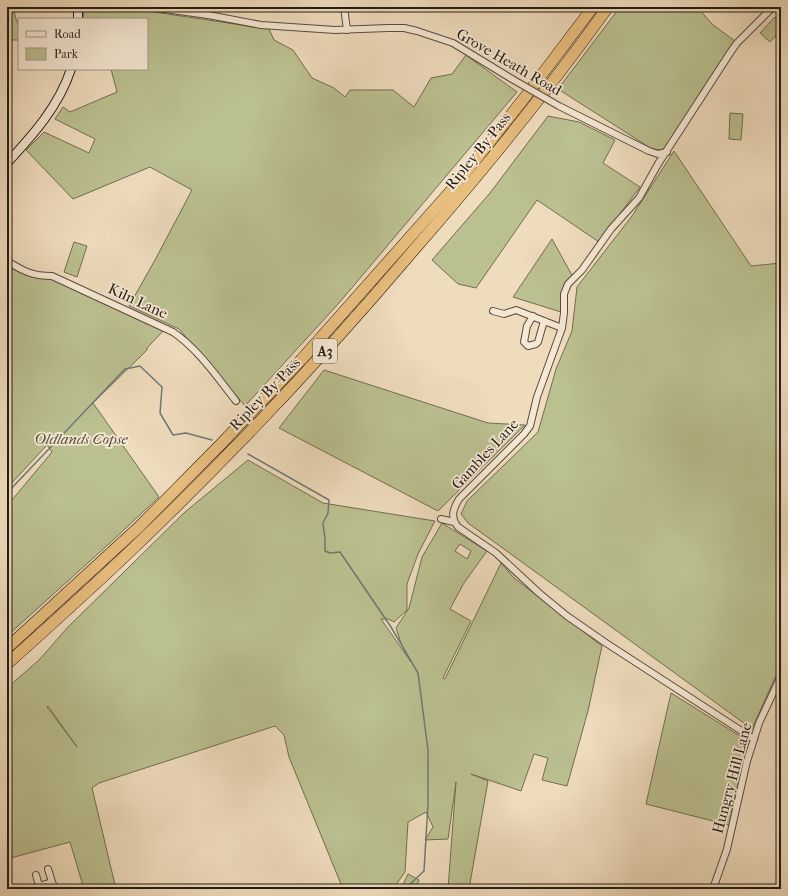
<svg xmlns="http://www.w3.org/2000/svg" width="788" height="896" font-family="'IM FELL French Canon',serif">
<rect width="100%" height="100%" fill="#efdcbd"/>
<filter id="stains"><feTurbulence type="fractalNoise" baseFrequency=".005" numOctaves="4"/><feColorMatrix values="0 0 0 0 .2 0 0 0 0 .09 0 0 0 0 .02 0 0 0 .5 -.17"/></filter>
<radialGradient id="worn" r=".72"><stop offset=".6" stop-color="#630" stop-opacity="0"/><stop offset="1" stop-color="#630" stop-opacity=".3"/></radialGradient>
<g fill="#bbc090" stroke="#706d52" fill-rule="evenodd">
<path d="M7,7h7l1,9 4,11v13h-12z"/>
<path d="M84,7h36l149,22 5,11 19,10 19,28 22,10 11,9 5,-7h43l21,17 17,-29 21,-4 14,-19 51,37 -178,211 -94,103 -66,-77 -50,-23 26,-46 37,-70 -42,-23 -77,32 -47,-49 18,-18 45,21 6,-14 -40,-20 8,-12 7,5 47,-20 -6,-23h36v-50h-64z"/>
<path d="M620,7h77l15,17 23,17 -69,106 -5,3 -9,-1 -94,-60z"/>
<path d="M775,17l6,6v7l-11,12 -10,-9z"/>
<path d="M730,113l13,1 -2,26 -12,-1z"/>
<path d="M548,116l31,6 36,18 -12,23 37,24 -41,55 -62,-42 -61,88 -18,-4 -26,-24 58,-67z"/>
<path d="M674,151l77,115 30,-3v401l-29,65 -284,-206 -7,-9 6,-13 71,-69 18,-63 16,-38 5,-44 55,-71z"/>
<path d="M552,239l21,38 -8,5 -4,13v17l-48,-15z"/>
<path d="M74,242l13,4 -10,31 -13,-5z"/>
<path d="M7,262l13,8 32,7 113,52 -18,19v2l-54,53 66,94 -49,46 -103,93v-130l45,-54 -5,-7 -40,43z"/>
<path d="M324,370l164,53 37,2 -87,86 -159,-83z"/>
<path d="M248,460l75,43 112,18 -17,33 -11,30v26l-13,12 -6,-3h-7l30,43 -9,-16 -6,-18 13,-20 13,-51 20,-34 45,28 -23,32 -14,26 21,12 -28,57 2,1 56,-116 13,15 88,68 -14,65 -21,75 -25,-6 6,-22 -14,-4 -13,37 -50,-17 17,7 -19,108h-21l8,-107 -8,57 -23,1 8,-13 -7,-15 -18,10 -3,50 -12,17h-50l-54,-132 -5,-22 -9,-9 -176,57 -7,5 24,101h-32l-14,-47 -63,17v-171l32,-28 29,-33 117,-115zM460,544l11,7 -4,8 -12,-8zM48,706l29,41 -30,-40z"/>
<path d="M671,693l77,48 -19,84 -83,-21z"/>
<path d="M408,874l11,6 -3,9h-15z"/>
</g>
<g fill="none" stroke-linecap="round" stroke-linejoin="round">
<g stroke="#6c7a76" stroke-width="1.5">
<path d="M248,454l81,46 -1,13 -5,10 2,16v12l5,2 10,-1 51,75 27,46 10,77v55l-4,66 -19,18"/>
<path d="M7,493l118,-124 15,-3 22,21 -2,26 13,22 13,-2 26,7"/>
</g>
<g stroke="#584a3f" stroke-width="8">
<g id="street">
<path d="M150,7l58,8 53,10 74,5 53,-2h16l13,3 36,12 59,36"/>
<path d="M344,7l3,23"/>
<path d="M559,106l90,45 9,3 9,-2"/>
<path d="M7,261c16,10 25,15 45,15l121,56c25,17 44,45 63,69"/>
<path d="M493,311l11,3 12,-4 46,18"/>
<path d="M533,316l-6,10 -3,16 4,4 8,-2 2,-2 6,-21"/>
<path d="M441,519l13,3"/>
<path d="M754,739l-148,-96 -39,-27 -28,-23 -43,-40 -38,-26c-8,-10 -5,-18 1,-28l65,-65 6,-8 7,-29 25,-69 2,-15v-19l4,-10 14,-14 29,-41 28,-31 19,-34 72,-111 7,-10 36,-36"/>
<path d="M48,869l4,13"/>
<path d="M36,875l4,14"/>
<path d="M39,886l13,-4 3,7"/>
<path d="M713,889l14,-40 20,-88 7,-22 5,-16 22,-47"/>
</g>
</g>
<g stroke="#251a15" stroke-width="10">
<g id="secondary">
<path d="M78,7v12"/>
<path d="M7,163c26,-28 52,-57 64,-94"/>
</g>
</g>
<g stroke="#251a15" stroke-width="12">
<g id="highway">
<path d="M7,648l132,-121 81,-82 81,-85 149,-168 72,-91 71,-94"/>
<path d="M7,664c48,-43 96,-86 142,-131 92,-89 180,-183 263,-281 69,-79 135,-160 196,-245"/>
</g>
</g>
<use href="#street" stroke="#f5e8d4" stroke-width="6"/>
<use href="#secondary" stroke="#f5e8d4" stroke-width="8"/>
<use href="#highway" stroke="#e8be7e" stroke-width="11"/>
<g stroke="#584a3f" stroke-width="8" stroke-linecap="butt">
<path id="street-bridge" d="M512,79l47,27"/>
</g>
<use href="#street-bridge" stroke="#f5e8d4" stroke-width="6"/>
</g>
<g text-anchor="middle" stroke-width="3.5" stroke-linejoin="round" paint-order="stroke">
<rect fill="#f5e8d4" stroke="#63584e" stroke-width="1" x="313" y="339" width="24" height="24" rx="3"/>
<g font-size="14" font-weight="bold" fill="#251a15">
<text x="325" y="356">A3</text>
</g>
<g font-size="15" fill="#251a15" stroke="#f5e8d4">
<text transform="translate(509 62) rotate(30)" y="5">Grove Heath Road</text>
<text transform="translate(478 151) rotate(-51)" y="5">Ripley By-Pass</text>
<text transform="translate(138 301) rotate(25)" y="5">Kiln Lane</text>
<text transform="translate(265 394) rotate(-46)" y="5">Ripley By-Pass</text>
<text transform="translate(485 454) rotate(-47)" y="5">Gambles Lane</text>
<text transform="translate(732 778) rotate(-75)" y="5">Hungry Hill Lane</text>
</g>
<g font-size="15" font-style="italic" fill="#524c3a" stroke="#f5e8d4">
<text x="81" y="444">Oldlands Copse</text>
</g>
</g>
<rect width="788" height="896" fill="none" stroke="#efdcbd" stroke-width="24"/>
<rect x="8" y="8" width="772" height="880" fill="none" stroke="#251a15" stroke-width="2"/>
<rect x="12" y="12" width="764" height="872" fill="none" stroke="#251a15"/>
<rect x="18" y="18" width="130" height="52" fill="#f5e8d4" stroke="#a29688"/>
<rect x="26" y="31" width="20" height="6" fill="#f5e8d4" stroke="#a29688"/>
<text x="54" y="38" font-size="12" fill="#251a15">Road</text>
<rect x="26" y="48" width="20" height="12" fill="#bbc090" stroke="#a29688"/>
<text x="54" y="58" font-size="12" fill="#251a15">Park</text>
<rect width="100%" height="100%" filter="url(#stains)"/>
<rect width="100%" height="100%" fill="url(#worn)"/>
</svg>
